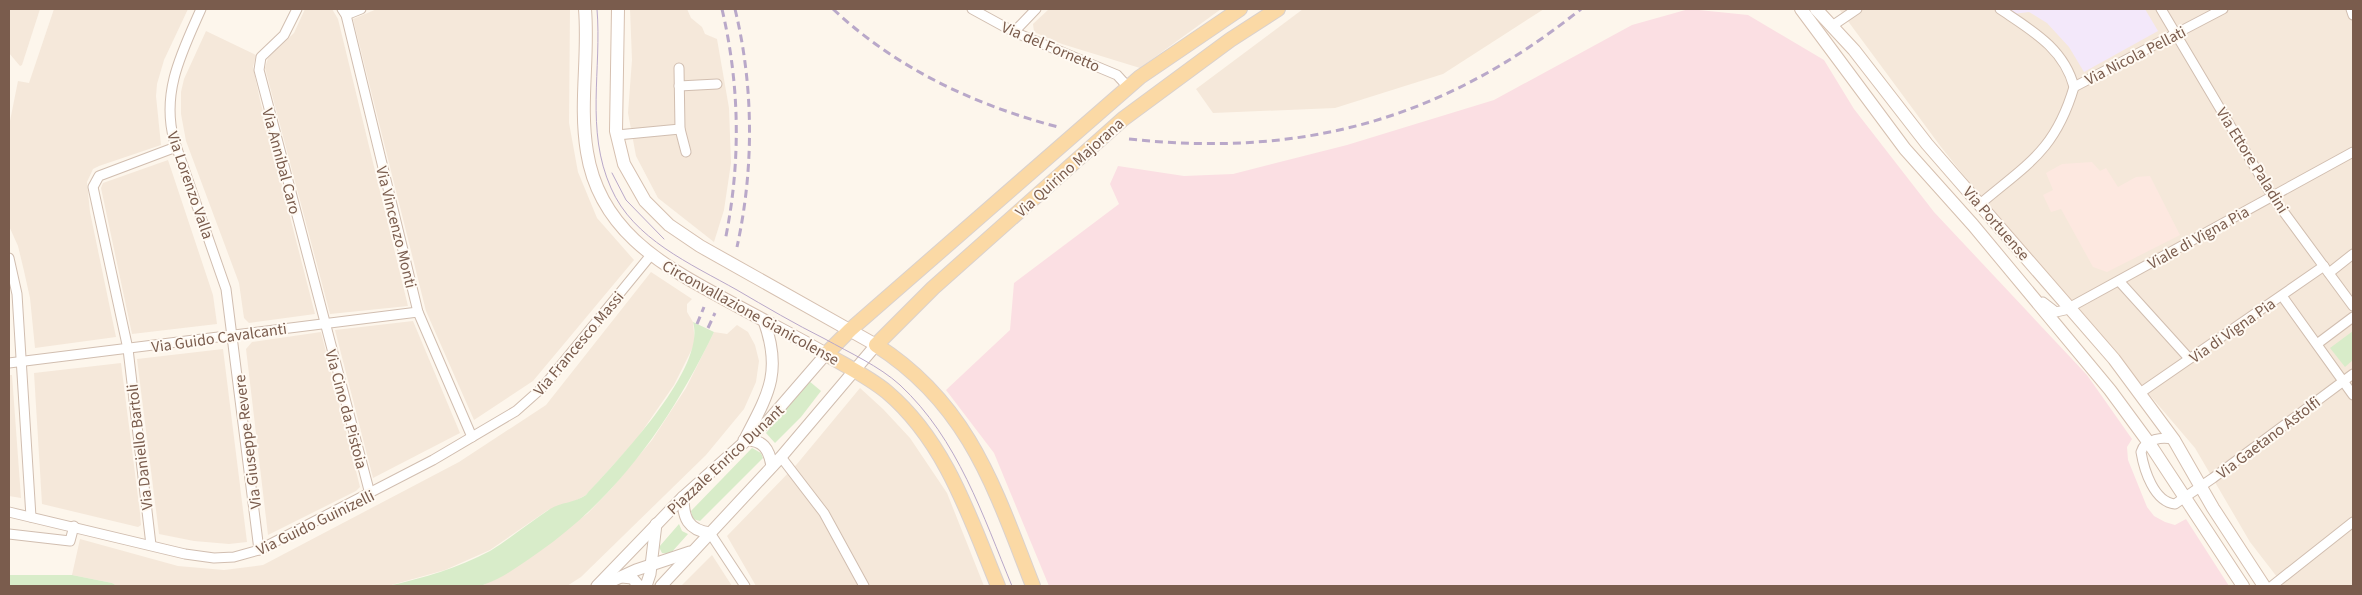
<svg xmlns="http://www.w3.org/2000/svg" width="2362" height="595" font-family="'Source Sans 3',sans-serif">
<rect width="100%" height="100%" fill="#fdf6ec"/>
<g fill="#f5e8da">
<path d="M9,9h31l-18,56 -2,1 -11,-13z"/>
<path d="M54,9h134l-24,51 -7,24 -1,12 5,49 -62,21 -6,3 -6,13 3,30 26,125 -81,11 -5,-50 -6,-27 -6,-25 -9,-20v-100l9,-45 11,2z"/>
<path d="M305,9h27l6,10 70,287 -78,8 -65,-246 3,-10 26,-25z"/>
<path d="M377,9h193l-1,114 9,49 19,46 37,42 -101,121 -59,39 -48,-109 -73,-292z"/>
<path d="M630,9h57l4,9 11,9 3,7 12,5 12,69 2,55 -7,47 -10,32 -56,-44 -22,-42 -8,-43 4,-53z"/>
<path d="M1049,9h172l-81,59 -78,-24 -28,-12 -1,-8z"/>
<path d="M1303,9h241l-101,65 -108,34 -122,5 -17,-24z"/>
<path d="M1839,9h514v577h-69l-34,-44 -55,-94 -207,-242 -47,-59z"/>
<path d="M206,31l50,24 -3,12 7,33 55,214 -66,9 -5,-5 -5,-35 -53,-142 -5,-27v-22l3,-13z"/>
<path d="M168,160l45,135 4,29 -85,10 -31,-146 2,-5z"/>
<path d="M651,272l41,27 -5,5v8l6,10 2,21 -21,42 -38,55 -50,55 -11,6 -27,9 -58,40 -45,20 -57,16h-271l-5,-3 -40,-8 8,-36 98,27 46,4 39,-5 196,-103 87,-57z"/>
<path d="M413,321l47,112 -87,45 -38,-148z"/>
<path d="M737,325l11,7 7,13 4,16 -3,21 -12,27 -38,46 -125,122 -14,9h-85l48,-29 58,-44 23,-24 41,-49 34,-52 28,-56 13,2z"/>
<path d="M321,332l39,155 -4,4 -88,44 -22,-186 6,-7z"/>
<path d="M223,349l24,193 -18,2 -35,-3 -35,-7 -22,-175z"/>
<path d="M121,363l19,150 1,12 -3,2 -96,-23 -8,-131z"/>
<path d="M9,375h3l9,123 -12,-2z"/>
<path d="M860,388l23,21 27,29 37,55 37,93h-228l-29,-50 70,-72z"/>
<path d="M712,555l20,31h-51z"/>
</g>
<path fill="#fde8e0" d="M2092,162l8,9 6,-3 12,19 18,-10 14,-1 30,59 -73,37 -14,-5 -32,-58 -10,3 -8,-17 10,-5 -7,-17 16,-9z"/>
<path fill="#f3e8fa" d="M2007,9h138l13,22 -74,41 -15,-25 -22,-24 -18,-11 -16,2z"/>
<path fill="#fbdfe3" d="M1689,9l59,6 76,45 30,49 80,103 153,163 45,64 -5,8 1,13 19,47 7,9 11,6 10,3 11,-6 43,67h-1180l-55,-133 -48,-63 64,-60 4,-47 105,-79 -9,-20 8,-18 66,10 49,-2 114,-29 147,-45 138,-75z"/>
<g fill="#d8ecc9">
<path d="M693,322l21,10c-42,87 -95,164 -175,220 -17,12 -36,26 -56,33 -12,5 -77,1 -95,1 35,-8 70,-18 102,-35 21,-13 40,-29 60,-42 11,-7 25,-6 36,-14 30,-33 121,-126 107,-173z"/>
<path d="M2353,331v29l-8,7 -15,-19z"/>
<path d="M809,381l12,10 -20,26 -26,26 -9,-10z"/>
<path d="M752,448l9,5 2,5 -63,63 -7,-2 -2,-8z"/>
<path d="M679,524l3,7 6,3 -18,20 -8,-1 -3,-6z"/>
<path d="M9,575h63l40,8 5,3h-108z"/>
</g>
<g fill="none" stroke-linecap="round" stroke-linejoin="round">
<g stroke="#d1beb0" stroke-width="11">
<g id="minor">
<path d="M201,9c-19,43 -40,83 -27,131l52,149 33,261"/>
<path d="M297,9l-13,26 -23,22 -2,13 111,424"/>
<path d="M342,9l4,6 72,297 54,125"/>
<path d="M972,9l42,23 103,43 11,12"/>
<path d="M2161,9l111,187 81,110"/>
<path d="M2351,9l2,6"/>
<path d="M346,15l15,-6"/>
<path d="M1832,26l25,-17"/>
<path d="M1014,32l22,-23"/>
<path d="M679,68l1,61 6,23"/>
<path d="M679,86l38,-2"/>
<path d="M2074,87l149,-78"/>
<path d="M617,135l63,-6"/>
<path d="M1980,204c47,-40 75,-53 94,-117 -10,-39 -43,-57 -74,-78"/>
<path d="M9,258l8,36 14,223"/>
<path d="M2329,273l24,-19"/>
<path d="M2119,281l67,74"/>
<path d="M2282,296l71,99"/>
<path d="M2043,302l13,10 9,-2 288,-158"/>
<path d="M2317,344l36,-27"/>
<path d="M9,363l409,-51"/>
<path d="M2140,393l184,-127"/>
<path d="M2174,440c-11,-4 -29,-1 -33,12 3,18 13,50 34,52l38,-26 140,-104"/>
<path d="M781,457l43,56 40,73"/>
<path d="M9,512l176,42 29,4 20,-1 25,-7 174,-90 83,-49 27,-24 108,-132"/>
<path d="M710,533l35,53"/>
<path d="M9,534l61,7 4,-15"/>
<path d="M151,545l-23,-196 -35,-162 6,-11 77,-29"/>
<path d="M2272,586l81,-64"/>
</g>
</g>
<g stroke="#d1beb0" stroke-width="13">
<g id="tertiary">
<path d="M746,437c23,-44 36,-66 18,-116"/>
<path d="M744,440c19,-1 25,9 28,26"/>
<path d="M683,497c0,21 5,33 27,36"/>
<path d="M622,577l10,1 7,8"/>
<path d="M597,586l86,-89 85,-76 58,-67"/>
<path d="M601,586l35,-16 54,-18"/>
<path d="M646,586l4,-12 6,-50"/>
<path d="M661,586l120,-129 95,-112"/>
</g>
</g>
<g stroke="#d6c0b0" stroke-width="14">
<g id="secondary">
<path d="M585,9c4,48 -6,95 2,143 12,76 71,111 132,144 36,20 72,38 107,58"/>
<path d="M618,9l-2,122 8,33 21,37 24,24 31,21 176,99"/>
<path d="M1801,9l104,140 68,76 137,165 39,53 94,143"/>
<path d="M1816,9l38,41 73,94 187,215 60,81 39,68 51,78"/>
</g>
</g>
<g stroke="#dad1cd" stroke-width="16">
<g id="primary">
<path d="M998,586c-28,-68 -52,-144 -111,-194 -18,-15 -41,-26 -61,-38l24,-24 290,-253 100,-68"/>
<path d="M1033,586c-38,-97 -64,-182 -157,-241l57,-57 190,-169 107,-79 48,-31"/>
</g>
</g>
<use href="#minor" stroke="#fff" stroke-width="9"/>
<use href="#tertiary" stroke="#fff" stroke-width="11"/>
<use href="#secondary" stroke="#fff" stroke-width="12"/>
<use href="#primary" stroke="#fbd9a5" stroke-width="14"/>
<g stroke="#b9a8c9" stroke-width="1">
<path d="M597,9c5,60 -12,121 14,179 22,51 80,76 126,102 29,17 58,34 88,49 25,14 54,27 75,46 58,54 83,131 112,201"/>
<path d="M612,173l14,27 38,39"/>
</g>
<g stroke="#b9a8c9" stroke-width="3" stroke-dasharray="8 5" stroke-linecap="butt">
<path d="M722,9c18,77 19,154 3,232"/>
<path d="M735,9c19,78 19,160 2,238"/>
<path d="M833,9c64,60 142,96 225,118"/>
<path d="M1129,139c175,19 315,-20 452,-130"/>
<path d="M697,324l7,-17"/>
<path d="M708,328l7,-15"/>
</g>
</g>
<g text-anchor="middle" stroke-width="4" stroke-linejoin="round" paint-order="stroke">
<g font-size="16" fill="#7a5c4d" stroke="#fffaf3">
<text transform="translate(1051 46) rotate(23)" y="6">Via del Fornetto</text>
<text transform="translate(2135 55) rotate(-27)" y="6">Via Nicola Pellati</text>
<text transform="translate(2253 160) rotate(58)" y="6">Via Ettore Paladini</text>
<text transform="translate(282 161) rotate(75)" y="6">Via Annibal Caro</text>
<text transform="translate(1069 167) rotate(-42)" y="6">Via Quirino Majorana</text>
<text transform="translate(191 185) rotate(71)" y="6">Via Lorenzo Valla</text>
<text transform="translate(1997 223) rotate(49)" y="6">Via Portuense</text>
<text transform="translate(397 227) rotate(76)" y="6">Via Vincenzo Monti</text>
<text transform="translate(2198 237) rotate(-29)" y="6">Viale di Vigna Pia</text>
<text transform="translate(751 312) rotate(29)" y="6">Circonvallazione Gianicolense</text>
<text transform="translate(2232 330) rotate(-35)" y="6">Via di Vigna Pia</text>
<text transform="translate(219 337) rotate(-8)" y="6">Via Guido Cavalcanti</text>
<text transform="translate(578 343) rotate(-50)" y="6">Via Francesco Massi</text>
<text transform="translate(347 409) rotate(75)" y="6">Via Cino da Pistoia</text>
<text transform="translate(2268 437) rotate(-37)" y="6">Via Gaetano Astolfi</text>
<text transform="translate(247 442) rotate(-97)" y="6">Via Giuseppe Revere</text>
<text transform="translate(139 447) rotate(-97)" y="6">Via Daniello Bartoli</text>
<text transform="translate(725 459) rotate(-43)" y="6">Piazzale Enrico Dunant</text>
<text transform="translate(315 522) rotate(-26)" y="6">Via Guido Guinizelli</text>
</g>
</g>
<rect width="2362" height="595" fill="none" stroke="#7a5c4d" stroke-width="20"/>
</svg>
